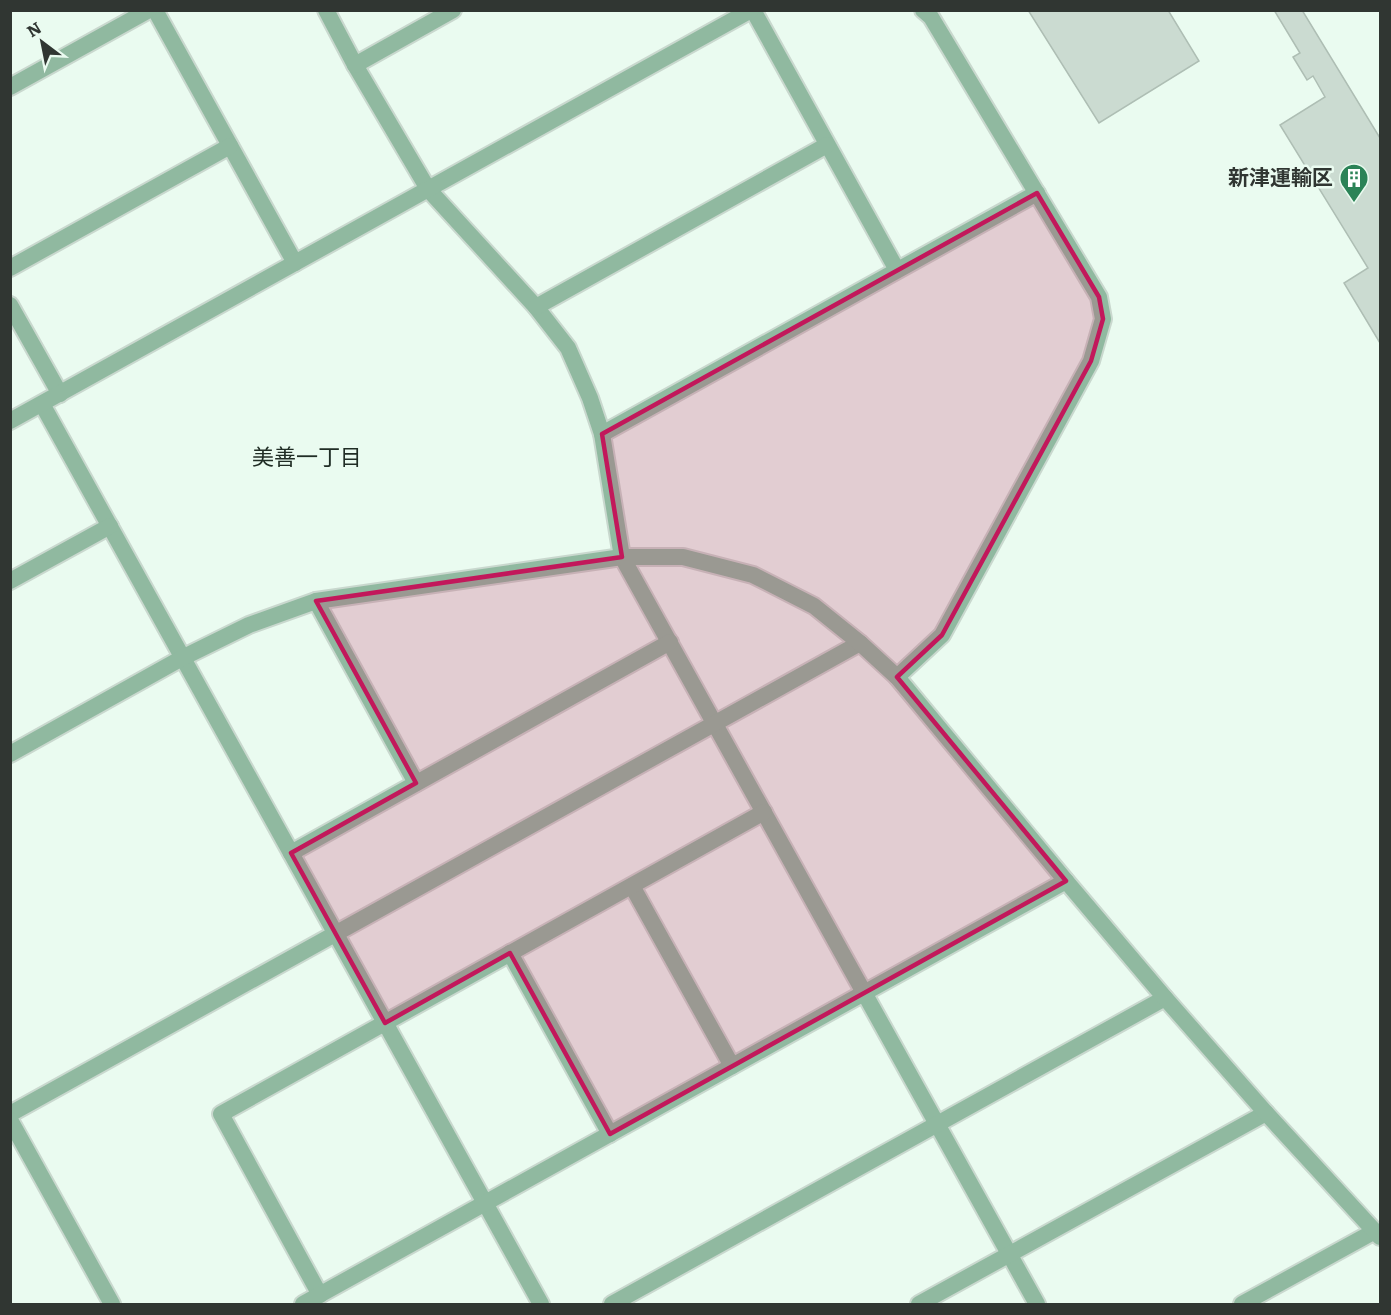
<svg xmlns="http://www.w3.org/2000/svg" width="1391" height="1315" font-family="Literata,'Noto Sans JP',serif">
<rect width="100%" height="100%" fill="#eafbf0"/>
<g fill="#cbdbd1" stroke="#aebeb4" stroke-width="1.5">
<path d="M1028,10h140l31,51 -100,62z"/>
<path d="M1274,10h28l78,128v205l-36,-60 24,-15 -88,-143 45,-28 -12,-21 -6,4 -14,-23 7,-4z"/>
</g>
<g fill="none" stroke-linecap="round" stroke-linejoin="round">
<g stroke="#c9d8ce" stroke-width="20">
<g id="minor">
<path d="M155,10l140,253"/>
<path d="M326,10l29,55 73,124 108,118 32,41 22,50 12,36 20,123 415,747"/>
<path d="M753,10l144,260"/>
<path d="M355,65l98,-55"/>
<path d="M10,87l139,-77"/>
<path d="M10,268l220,-122"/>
<path d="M10,305l50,89"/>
<path d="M536,307l291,-162"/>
<path d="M42,404l499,900"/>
<path d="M10,421l741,-411"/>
<path d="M602,434l435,-241"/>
<path d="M10,581l100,-55"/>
<path d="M316,601l100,182"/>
<path d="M897,677l45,-42 149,-274 12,-42 -4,-22 -168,-280 -8,-7"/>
<path d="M291,853l379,-211"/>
<path d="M632,886l100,180"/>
<path d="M510,953l100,181"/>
<path d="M10,1114l850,-471"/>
<path d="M10,1120l102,184"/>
<path d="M320,1295l-99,-181 543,-302"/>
<path d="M303,1304l763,-423"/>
<path d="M612,1304l553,-306"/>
<path d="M919,1304l347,-191"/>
<path d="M1242,1304l133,-73"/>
</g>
</g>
<g stroke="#c9d8ce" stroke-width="20">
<path id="tertiary" d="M10,754l172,-96 67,-33 67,-24 306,-44h61l70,18 61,31 46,37 37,34 169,204 99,117 101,115 114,124"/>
</g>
<use href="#minor" stroke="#90b9a0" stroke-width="16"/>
<use href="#tertiary" stroke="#90b9a0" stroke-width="16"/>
</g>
<path fill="#c2185b" fill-opacity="0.2" stroke="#c2185b" stroke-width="4.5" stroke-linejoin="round" d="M1037,193l62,104 4,22 -12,42 -149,274 -45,42 169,204 -456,253 -100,-181 -125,70 -94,-170 125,-70 -100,-182 306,-44 -20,-123z"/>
<defs>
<g id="building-pin" transform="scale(1.5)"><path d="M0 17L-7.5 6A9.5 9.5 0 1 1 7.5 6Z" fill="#2b8357" stroke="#eafbf0"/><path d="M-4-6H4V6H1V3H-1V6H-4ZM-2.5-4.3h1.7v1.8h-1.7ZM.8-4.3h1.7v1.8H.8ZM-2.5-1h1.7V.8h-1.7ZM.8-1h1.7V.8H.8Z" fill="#fff"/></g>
</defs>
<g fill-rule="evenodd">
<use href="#building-pin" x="1354" y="178"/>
</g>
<g text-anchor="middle" stroke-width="5" stroke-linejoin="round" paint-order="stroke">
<g font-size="21" font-weight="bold" fill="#303632" stroke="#eafbf0" text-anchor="end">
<text x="1333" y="185">新津運輸区</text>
</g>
<g font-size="22" fill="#202d25" stroke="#eafbf0">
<text x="307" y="465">美善一丁目</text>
</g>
</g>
<rect width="1391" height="1315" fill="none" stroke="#303632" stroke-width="24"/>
<g transform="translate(42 42) rotate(328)" stroke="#eafbf0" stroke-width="4.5" paint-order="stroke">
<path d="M0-4.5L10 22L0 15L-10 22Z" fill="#303632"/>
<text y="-9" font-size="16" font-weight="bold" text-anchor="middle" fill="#303632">N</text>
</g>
</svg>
